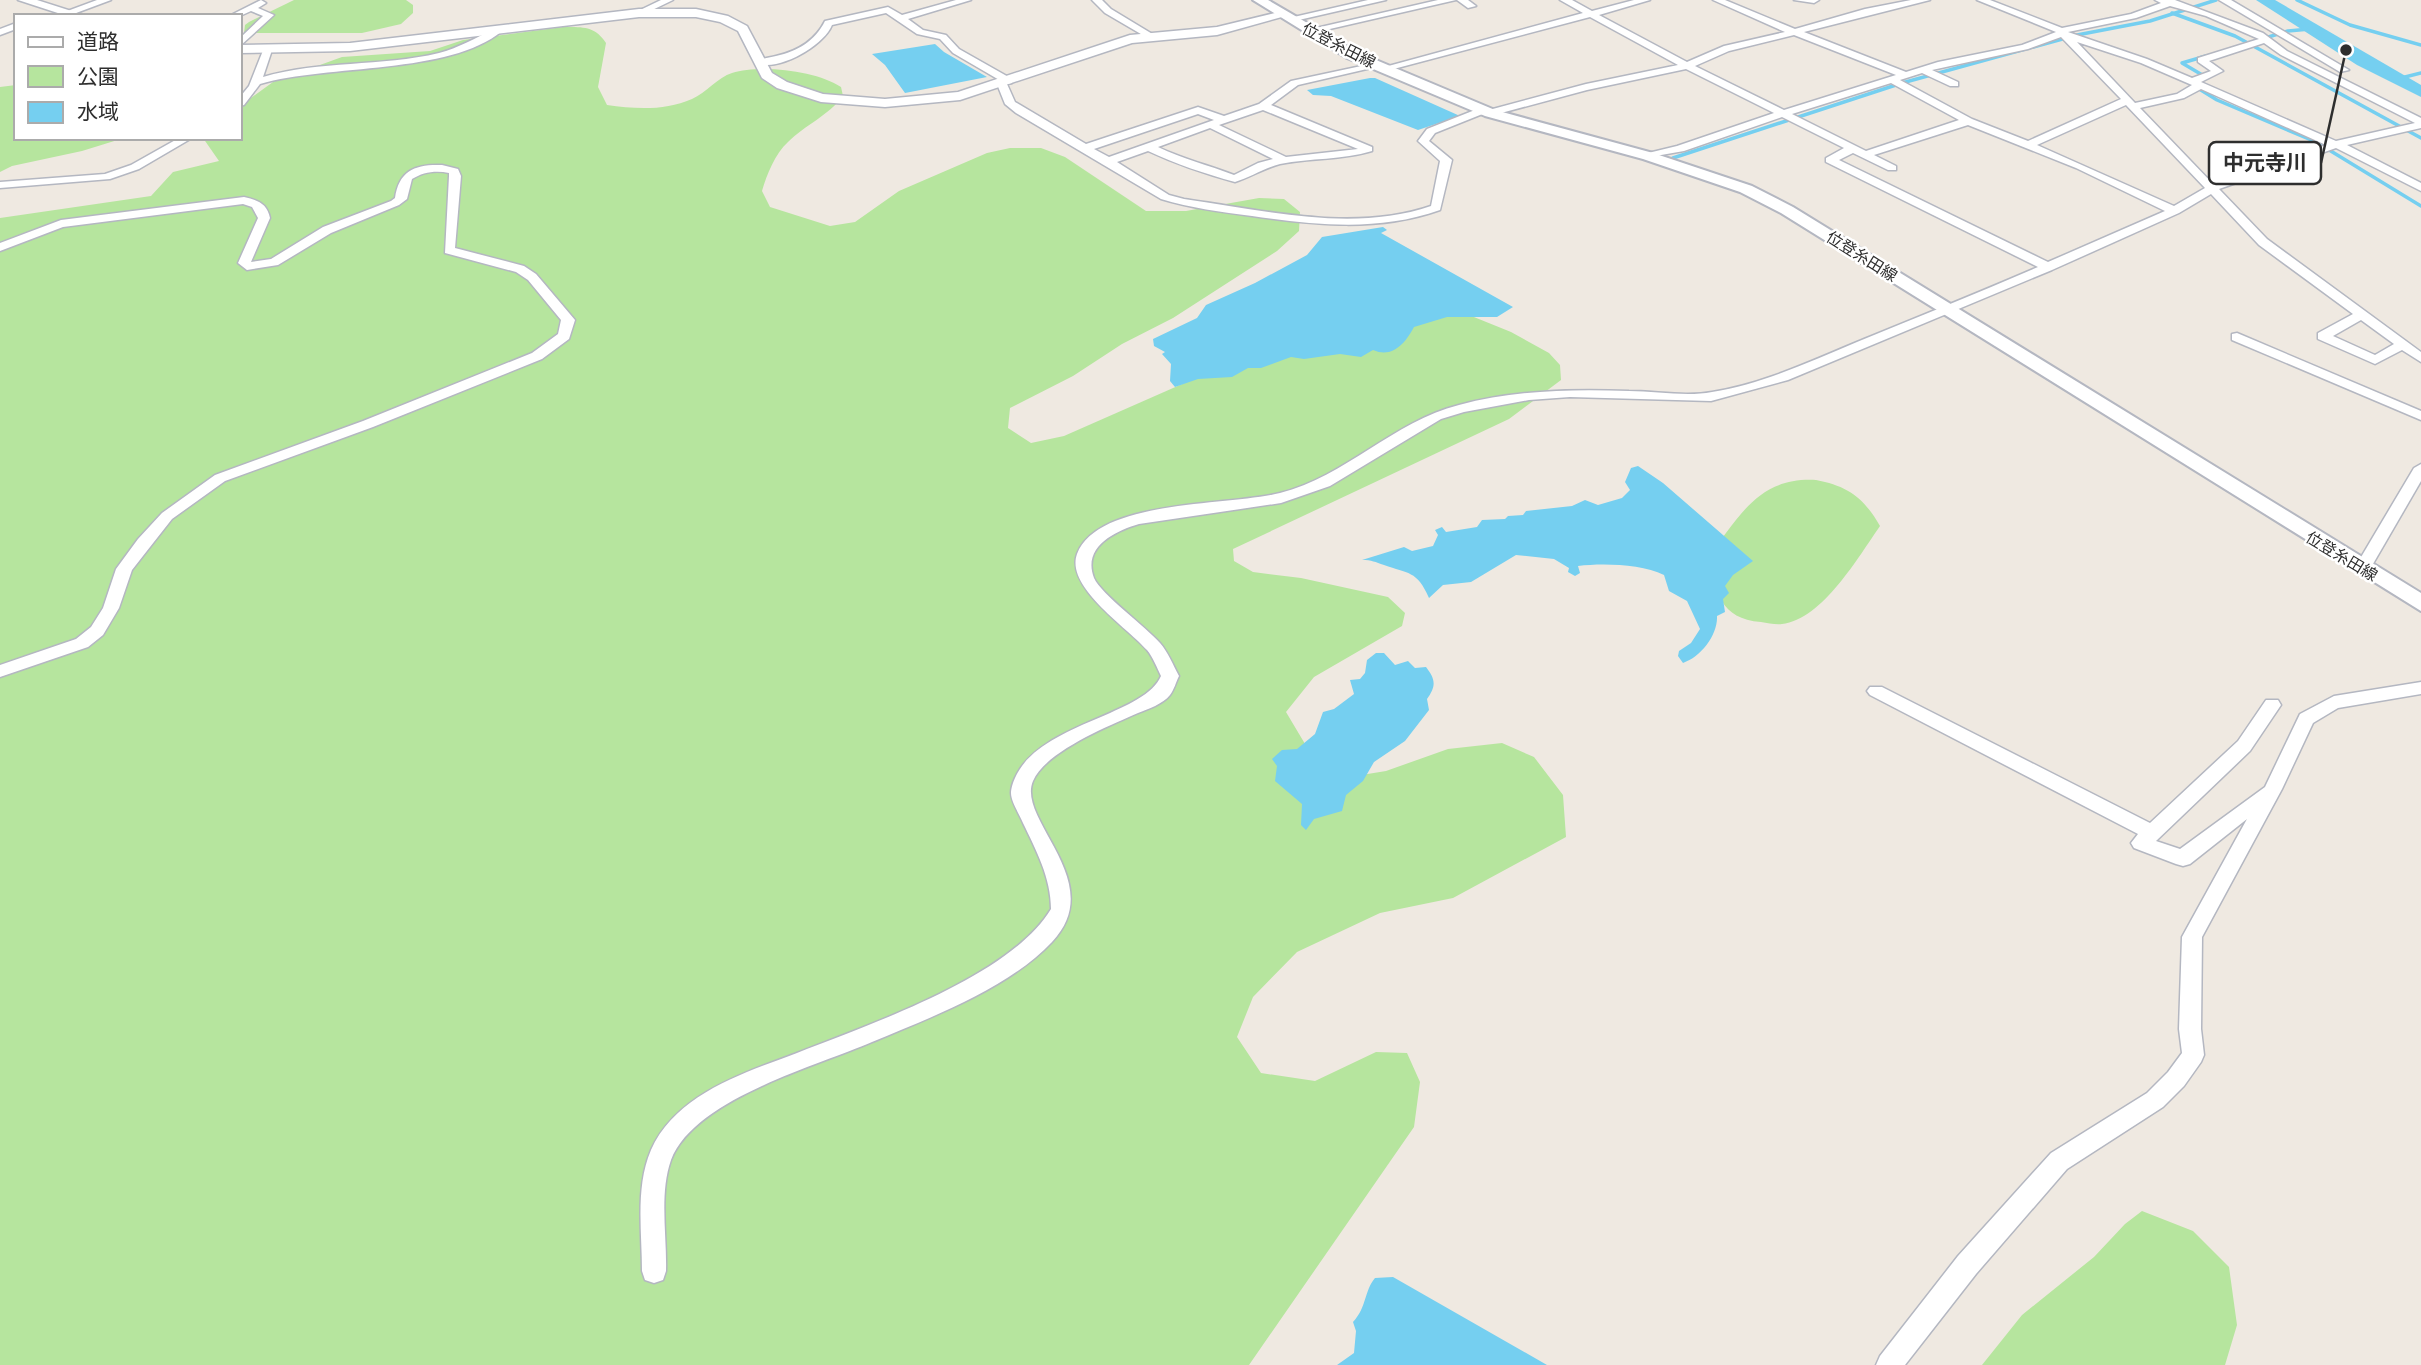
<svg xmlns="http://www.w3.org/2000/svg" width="2421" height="1365" font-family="Quicksand,'Noto Sans JP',sans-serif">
<rect width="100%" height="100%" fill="#efe9e1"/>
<g fill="#b6e59e">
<path d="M294,0h112l7,5v8l-12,11 -39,9h-118l1,-8 4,-3z"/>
<path d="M563,27c20,0 32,-1 43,16l-8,44 9,18c28,4 58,6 85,-6 14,-6 26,-22 40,-26 29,-9 85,-2 109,14l2,9c-15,20 -38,29 -55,46 -13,12 -21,32 -26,49l8,16 60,19 25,-4 44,-31 88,-38 23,-5h31l24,9 81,54h40l73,-13 25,1 16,13 -1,19 -22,20 -104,67 -51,26 -49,32 -63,32 -2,20 23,15 33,-7 175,-77 225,-46 47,19 38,21 11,12 1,15 -52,39 -276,130 1,12 19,11 48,6 87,19 17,16 -3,13 -88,51 -28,35 25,42 32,24 43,-7 62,-22 54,-6 32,14 29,38 3,42 -113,61 -73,15 -83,39 -44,45 -16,40 24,36 54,8 61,-29 31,1 13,29 -6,45 -165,238h-1249v-1147l151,-22 22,-24 46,-11 -16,-23h37v-32l33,-24 69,-25 88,-6 33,-11z"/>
<path d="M16,85v53h108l-42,13 -70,15 -12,6v-85z"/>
<path d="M1816,480c32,6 48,18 64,46 -21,30 -58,94 -98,98 -6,1 -14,-1 -21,-2 -41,-3 -45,-31 -54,-64 33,-41 50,-81 109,-78z"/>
<path d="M2142,1211l51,20 36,36 8,58 -12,40h-243l40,-50 72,-58 31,-33z"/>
</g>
<g fill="#75cff0">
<path d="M935,44l9,8 43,25 -82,16 -20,-28 -13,-11z"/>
<path d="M1370,78h5l85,38 -42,14 -87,-34 -18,-1 -6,-5z"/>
<path d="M1383,227l4,3 -6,3 132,74 -16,10h-50l-33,10c-8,15 -21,32 -41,23l-12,7 -21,-3 -36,5 -13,-2 -30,11h-13l-16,9 -34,2 -23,8 -5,-6 1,-17 -9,-10 3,-2 -11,-6 -1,-7 44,-21 9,-13 49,-22 52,-28 15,-18z"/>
<path d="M1638,466l25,17 90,78 -20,14 -8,11 4,7 -6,6 2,13 -8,4c1,19 -16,41 -34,47l-5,-7 1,-5 12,-8 9,-14 -13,-28 -18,-10 -5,-16c-23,-11 -61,-12 -86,-9l2,7 -5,3 -7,-4 1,-4 -15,-9 -38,-4 -45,27 -28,3 -14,13c-12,-28 -21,-24 -45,-33 -9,-3 -12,-5 -22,-5l42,-13 8,4 21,-5 5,-11 -3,-5 7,-3 4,5 31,-5 5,-7 23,-1 3,-3 15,-1 3,-4 46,-5 13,-6 13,5 24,-7 8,-8 -5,-8 6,-14z"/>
<path d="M1376,653h8l11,12 13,-4 7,7 11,-1c10,13 10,19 1,32l2,11 -24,31 -31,21 -11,19 -17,14 -4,16 -28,8 -8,11 -5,-5 1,-21 -27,-23 2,-15 -5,-7 10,-9 15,-1 18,-15 8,-22 11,-3 20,-15 -4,-14 10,-1 5,-6 2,-13z"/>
<path d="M1393,1277l154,88h-210l17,-12 2,-22 -3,-9c14,-15 11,-31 22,-44z"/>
</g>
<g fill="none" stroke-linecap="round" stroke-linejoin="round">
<g stroke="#75cff0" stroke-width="3.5">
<path d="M2297,0l53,25 71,20"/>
<path d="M2172,13l63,23 186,102"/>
<path d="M2262,39l26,-8 22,-2"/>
<path d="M2204,76l-22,-13 24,-7"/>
<path d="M2397,79l24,-6"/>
<path d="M2196,87l21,13 99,42 105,64"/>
<path d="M1673,158l229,-75 175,-48 73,-14 66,-21"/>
</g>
<path fill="#75cff0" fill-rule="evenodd" d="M2256,0h19l146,85v12l-64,-32z"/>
<g stroke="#b4b7c1" stroke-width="3">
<g id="minor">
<path d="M97,0h14l-43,16h-14z"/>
<path d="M261,0l5,3 -8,5 16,7 -34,31v-8l23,-22 -12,-5 -11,5h-11z"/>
<path d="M661,0h12l-31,15 -8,-2z"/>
<path d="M956,0h15l-63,19 15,11 23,5 13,14 53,30v4l-5,1 8,18 71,42 112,-37 26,9 35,-12 32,-23 89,-19v4l-82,19 -27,20 101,42v4c-30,9 -61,7 -92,13 -16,4 -29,13 -45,18 -30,-8 -59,-18 -87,-31l-31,11 52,33 15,4c80,11 168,34 247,7l9,-45 -22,-20 9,-12 53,-21 9,2 97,-26 92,-19 -88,-48 -204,54 -5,-3 202,-55 -23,-13h12l20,11 42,-11h16l-51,15 88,47 37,-16 61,-14 -72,-32h12l70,29 70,-20 46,-9h19l-126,32 102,40 32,-10 84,-17 34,-13 -79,-32h13l72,28 69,-14 30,-11 -6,-3h20l88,33 24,18 134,67v10l-74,17 74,38v8l-85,-43 -117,41 48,50 154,113v10l-19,-12 -27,14 -57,-25v-6l35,-19 -94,-69 -48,-51 -32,19 -127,57 -264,110 -77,21 -141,-4 -41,3 -65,12 -23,7 -111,67 -49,17 -142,21c-24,7 -57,23 -45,54 7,16 52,49 66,65 8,9 13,22 19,33 -3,6 -5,14 -9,19 -7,9 -22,14 -32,18 -29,13 -92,38 -105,68 -17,39 76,101 19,161 -43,46 -122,76 -180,100 -55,24 -178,57 -201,118 -12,34 -4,76 -5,111l-3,9 -9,3 -9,-3 -3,-9c0,-39 -7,-84 9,-121 25,-56 93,-77 146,-97 73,-29 213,-76 254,-144 0,-31 -15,-59 -28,-86 -3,-8 -12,-21 -12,-30 0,-4 2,-11 4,-15 24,-55 129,-62 146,-102 -4,-8 -8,-19 -14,-26 -19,-22 -82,-63 -70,-96 21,-55 152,-48 203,-61 65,-16 114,-72 179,-88 56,-15 113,-16 170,-14 27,0 57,6 83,1 51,-8 99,-31 145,-50 61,-25 121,-49 181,-75l-212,-105v-4l18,-10 -62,-31 -98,34 -40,7v-4l33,-8 97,-33 -88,-44 -99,21 -97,26 -5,-3 -50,20 -6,8 23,19 -12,50c-62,22 -124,15 -188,6 -31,-4 -61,-8 -91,-17l-145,-86 -11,-9 -8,-20 4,-3 -48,-28 -13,-14 -23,-5 -31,-21 -54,12c-8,21 -57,49 -77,37 6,-4 14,-4 21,-6 22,-5 39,-15 49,-35l63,-14 14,8zM2170,6l36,10 53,23 -61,19v4l13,9 -19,7 -45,-19 -79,-27 68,-14zM1794,35l102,40 -112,35 -89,-44 34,-15zM2061,37l60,62 -93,42 -56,-22 -72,-39 22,-7 28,13h8v-4l-26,-12 96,-21zM2077,42l64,21 51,22 -15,9 -42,9zM2264,43l17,12 134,68 -79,18 -135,-59 22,-11 -14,-10zM1891,83l68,37 -93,31 -74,-37zM2201,89l125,56 -113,39 -73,-76 44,-10zM2126,105l79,83 -31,18 -137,-61zM1263,110l95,39 -72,8 -67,-32zM1198,114l16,6 -105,37 -15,-8zM1968,125l108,43 89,43 -117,51 -209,-102 14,-7 35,17h8v-4l-22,-11zM1210,128l63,31 -15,4 -24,12c-26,-10 -51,-16 -76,-28zM2361,320l33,24 -19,11 -42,-19z"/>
<path d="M1092,0h10l9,9 43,26 -8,2 -41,-24z"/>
<path d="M1368,0h18l-96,22 -5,-3z"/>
<path d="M1438,0h18l-148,34 -5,-3z"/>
<path d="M1457,0h11l8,6 -8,2z"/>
<path d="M1794,0h25l-5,3z"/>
<path d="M2219,0h12l118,70 -9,2z"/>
<path d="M16,23v6l-16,6v-6z"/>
<path d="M494,29l8,2c-53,44 -173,33 -242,53l-16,21 -4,1v-9l9,-11 15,-38 8,2 -9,27c57,-17 118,-10 176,-24 19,-5 37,-15 55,-24z"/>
<path d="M179,138h13l-53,31 -29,10 -110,9v-6l105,-8 26,-9z"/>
<path d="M442,165l16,4 3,7 -6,72 69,18 12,8 39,46 -6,19 -27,20 -169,68 -148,54 -53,38 -22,28 -18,23 -13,38 -16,27 -15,12 -88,30v-12l76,-26 15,-12 12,-19 13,-39 22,-30 24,-26 53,-38 148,-54 169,-68 26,-19 3,-14 -33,-40 -12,-8 -71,-19 4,-77v-3c-13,-3 -26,-1 -37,6l-5,20 -8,6 -68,28 -53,32 -31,5 -9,-7 20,-45 -6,-11 -9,-3 -180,23 -63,24v-8l61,-23 183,-23c13,3 23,6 26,21l-19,44 20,-3 52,-32 68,-26 4,-3c4,-28 21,-34 47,-33z"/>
<path d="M2237,333l184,78v9l-189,-80v-6z"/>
<path d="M2421,464v17l-51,88 -8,5 -6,-1 -2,-4 60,-101z"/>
<path d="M2421,682v12l-83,14 -25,15 -31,66 -80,148 -1,92 3,26 -3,7 -17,24 -21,21 -96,62 -91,105 -71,91h-29l4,-9 78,-100 93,-103 96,-60 21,-21 14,-19 -3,-24 3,-92 65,-118 -57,45 -7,2 -7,-2 -42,-16 -3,-5 7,-9 -268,-139 -3,-4 3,-4h12l268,136 88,-82 28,-41h12l3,5 -31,46 -94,90 24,8 85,-62 35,-73 34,-18z"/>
</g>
</g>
<g stroke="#b4b7c1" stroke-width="3">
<g id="tertiary">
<path d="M18,0h19l50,16h-20z"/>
<path d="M639,9h57l32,7 19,10 25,47 15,9 36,12 62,5 73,-7 172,-57 87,-8 66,-16 6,4 -72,20 -85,8 -172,57 -75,7 -64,-5 -44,-14 -15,-10 -24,-47 -18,-9 -24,-5h-57l-289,34 -110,2v-8l110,-2z"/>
</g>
</g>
<g stroke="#b4b7c1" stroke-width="4">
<path id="secondary" d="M1253,0h15l89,52 138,58 158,43 99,33 41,21 628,386v18l-640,-398 -41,-21 -97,-33 -158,-43 -138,-58z"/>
</g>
<use href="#minor" fill="#fff" fill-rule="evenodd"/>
<use href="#tertiary" fill="#fff" fill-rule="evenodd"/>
<use href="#secondary" fill="#fff" fill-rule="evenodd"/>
</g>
<g text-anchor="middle" stroke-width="5" stroke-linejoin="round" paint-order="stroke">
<g font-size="16" fill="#2e2e2e" stroke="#fff">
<text transform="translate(1339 45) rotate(27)" y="6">位登糸田線</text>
<text transform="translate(1862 256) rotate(32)" y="6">位登糸田線</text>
<text transform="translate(2342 556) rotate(31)" y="6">位登糸田線</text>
</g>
</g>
<path fill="none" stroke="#2e2e2e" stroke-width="2.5" d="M2346 50L2321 163"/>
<circle fill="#2e2e2e" stroke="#fff" stroke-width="2.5" cx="2346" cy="50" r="7"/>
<rect fill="#fff" stroke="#2e2e2e" stroke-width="2.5" x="2209" y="142" width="112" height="42" rx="7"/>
<g font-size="21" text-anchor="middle" font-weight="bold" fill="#2e2e2e">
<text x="2265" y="170">中元寺川</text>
</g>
<rect x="14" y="14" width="228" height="126" fill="#ffffff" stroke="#ababab" stroke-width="2"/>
<rect x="28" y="37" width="35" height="10" fill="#ffffff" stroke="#ababab" stroke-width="2"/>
<text x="77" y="49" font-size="21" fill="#2e2e2e">道路</text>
<rect x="28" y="66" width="35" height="21" fill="#b6e59e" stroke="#ababab" stroke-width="2"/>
<text x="77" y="84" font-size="21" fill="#2e2e2e">公園</text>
<rect x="28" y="102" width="35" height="21" fill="#75cff0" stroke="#ababab" stroke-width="2"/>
<text x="77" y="119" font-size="21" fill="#2e2e2e">水域</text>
</svg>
